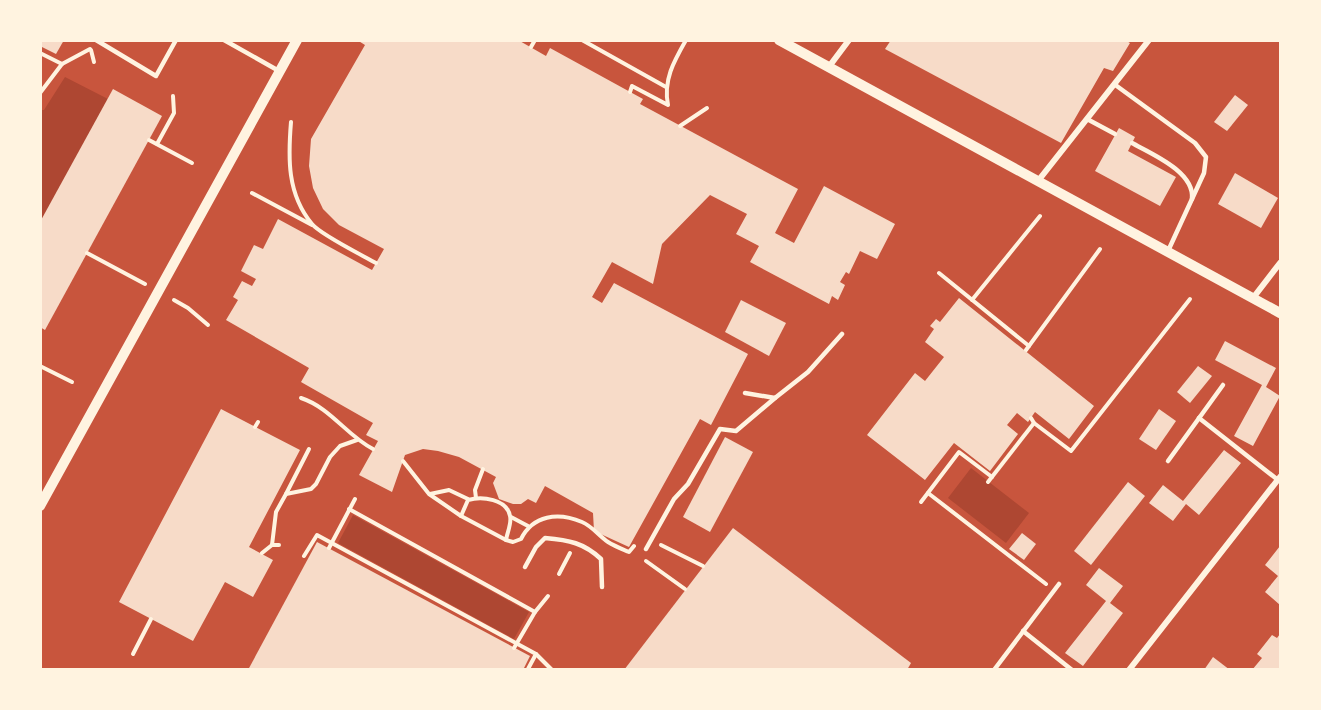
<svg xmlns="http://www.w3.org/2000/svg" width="1321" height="710" font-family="Barlow,sans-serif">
<rect width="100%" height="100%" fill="#c8553d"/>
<g fill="#ae4732">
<path d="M65,77l43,22 -67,123v-112h3z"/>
<path d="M971,468l58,45 -23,30 -58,-45z"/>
<path d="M353,515l176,97 -15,27 -176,-96z"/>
</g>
<g fill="#f7dbc8">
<path d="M40,40h24l-8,14 -16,-8z"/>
<path d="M357,40h161l28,16 4,-8 93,51 -3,5 158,85 -23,44 19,10 30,-57 71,38 -18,35 -17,-8 -11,23 -3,-2 -6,10 5,3 -7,15 -6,-4 -3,8 -79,-42 9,-16 -23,-12 11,-20 -37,-19 -48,49 -9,40 -41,-22 -20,35 10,6 12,-20 134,71 -37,71 -11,-6 -71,128 -35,-16 -1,-18 -48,-27 -9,17 -8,-4 -7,5h-8l-14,-5 -6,-16 3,-6 -37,-20 -21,-6 -15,-2 -18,6 -13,37 -33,-17 19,-34 -12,-6 7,-12 -72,-41 8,-14 -83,-48 12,-20 -5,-3 9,-16 10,5 4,-7 -15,-8 13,-26 9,4 15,-30 94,51 12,-21 -45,-24 -16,-16 -10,-21 -4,-22 2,-27 54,-94z"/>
<path d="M891,40h234l5,3 -17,28 -9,-3 -43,75 -176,-94z"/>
<path d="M113,89l49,27 -117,214 -5,-3v-105z"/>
<path d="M1235,95l13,10 -21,26 -13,-9z"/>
<path d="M1119,128l16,9 -7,14 48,26 -16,29 -65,-35z"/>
<path d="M1235,173l43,25 -17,30 -43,-24z"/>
<path d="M959,298l135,108 -25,33 -34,-27 -7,10 -11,-9 -10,12 11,9 -28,37 -36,-28 -29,37 -58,-45 48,-62 10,8 19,-24 -19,-15 9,-13 -4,-3 6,-7 4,3z"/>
<path d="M741,300l45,23 -17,33 -44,-24z"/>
<path d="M1225,341l51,27 -10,19 14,9 -27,50 -19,-10 28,-51 -47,-25z"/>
<path d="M1198,366l14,10 -22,27 -13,-11z"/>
<path d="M221,409l79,41 -51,97 24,13 -20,37 -28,-15 -32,59 -74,-39z"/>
<path d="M1159,409l17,12 -20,29 -17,-11z"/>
<path d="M725,437l28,15 -43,80 -27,-15z"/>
<path d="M1224,450l17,13 -42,52 -13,-11 -13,17 -24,-18 14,-18 20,16z"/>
<path d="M1128,482l17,14 -54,69 -17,-14z"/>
<path d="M733,528l178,135 -4,7h-283z"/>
<path d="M1022,533l14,11 -12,16 -15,-11z"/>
<path d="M317,542l213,114 -7,14h-275z"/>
<path d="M1280,546v59l-15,-13 13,-16 -13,-11z"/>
<path d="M1099,568l24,18 -13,17 13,10 -40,53 -18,-13 41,-52 -20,-16z"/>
<path d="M1280,634v35l-28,1 10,-12 -5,-4 15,-19 5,3z"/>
<path d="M1213,657l17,13h-26z"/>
</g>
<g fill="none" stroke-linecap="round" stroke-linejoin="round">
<g stroke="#fff3e0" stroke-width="4">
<path d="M582,40l84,47"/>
<path d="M531,47l4,-7"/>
<path d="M91,50l3,12"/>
<path d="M40,53l22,11 28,-15"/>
<path d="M630,92l2,-6 36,19c-5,-25 6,-44 18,-65"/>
<path d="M40,93l22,-29"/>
<path d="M291,122c-3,36 -4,72 21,102 9,11 50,31 64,39"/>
<path d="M680,126l27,-18"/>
<path d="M149,140l43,23"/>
<path d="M157,144l17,-31 -1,-17"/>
<path d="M252,193l60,32"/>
<path d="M87,253l58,31"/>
<path d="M939,273l90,73"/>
<path d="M174,300l14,8 20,17"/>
<path d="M972,300l68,-84"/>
<path d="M1026,350l74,-101"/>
<path d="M40,366l32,16"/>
<path d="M301,398c30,10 45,37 72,51"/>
<path d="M1031,418l3,5 37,28 119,-152"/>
<path d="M255,427l3,-5"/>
<path d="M403,461l26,33 32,22 45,24 7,2 8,-3c12,-24 37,-27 61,-17 10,4 17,14 26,20 6,4 14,7 21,10l5,-6"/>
<path d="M988,482l46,-59"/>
<path d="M928,493l118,91"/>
<path d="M286,494l23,-45"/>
<path d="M430,494l19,-4 19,9"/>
<path d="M476,498l-1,-8 8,-21"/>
<path d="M921,502l38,-50 33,25"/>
<path d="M349,509l186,103"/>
<path d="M461,516l7,-16c14,-4 39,-1 42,16 2,7 -3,17 -4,24"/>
<path d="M511,517l17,9"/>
<path d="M272,545h7"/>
<path d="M661,545l42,21"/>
<path d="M329,548l26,-49"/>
<path d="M262,553l10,-8 4,-33 10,-18 25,-5 5,-5 14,-27 10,-11 17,-6"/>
<path d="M304,556l13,-21 219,119 -8,15"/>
<path d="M646,561l39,28"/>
<path d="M559,574l11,-21"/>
<path d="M514,648l21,-36 13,-16"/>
<path d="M133,654l18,-35"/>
<path d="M536,654l16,16"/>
</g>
<g stroke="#fff3e0" stroke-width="4.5">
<path d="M96,40l60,36 20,-36"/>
<path d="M224,40l55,31"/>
<path d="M1114,84l81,59 11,14 -2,16 -36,78"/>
<path d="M1087,119l28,15"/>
<path d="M1132,143c20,11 63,29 60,56"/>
<path d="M745,393l30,5 33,-26 34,-38"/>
<path d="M1199,418l79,62"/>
<path d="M1168,461l55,-76"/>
<path d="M646,549l28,-50 14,-15 32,-55 16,2 39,-33"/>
<path d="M525,567l11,-20 9,-9c24,2 39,5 56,21l1,28"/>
<path d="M1023,631l49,39"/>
<path d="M994,670l65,-86"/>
</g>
<g stroke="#fff3e0" stroke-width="6">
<path d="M828,68l21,-28"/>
<path d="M1038,181l111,-141"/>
<path d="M1253,298l27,-35"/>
<path d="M1129,670l151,-193"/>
</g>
<g stroke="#fff3e0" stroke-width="10">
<path d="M779,40l501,273"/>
<path d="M40,506l257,-466"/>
</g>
</g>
<rect width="1321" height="710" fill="none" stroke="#fff3e0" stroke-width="84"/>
</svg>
